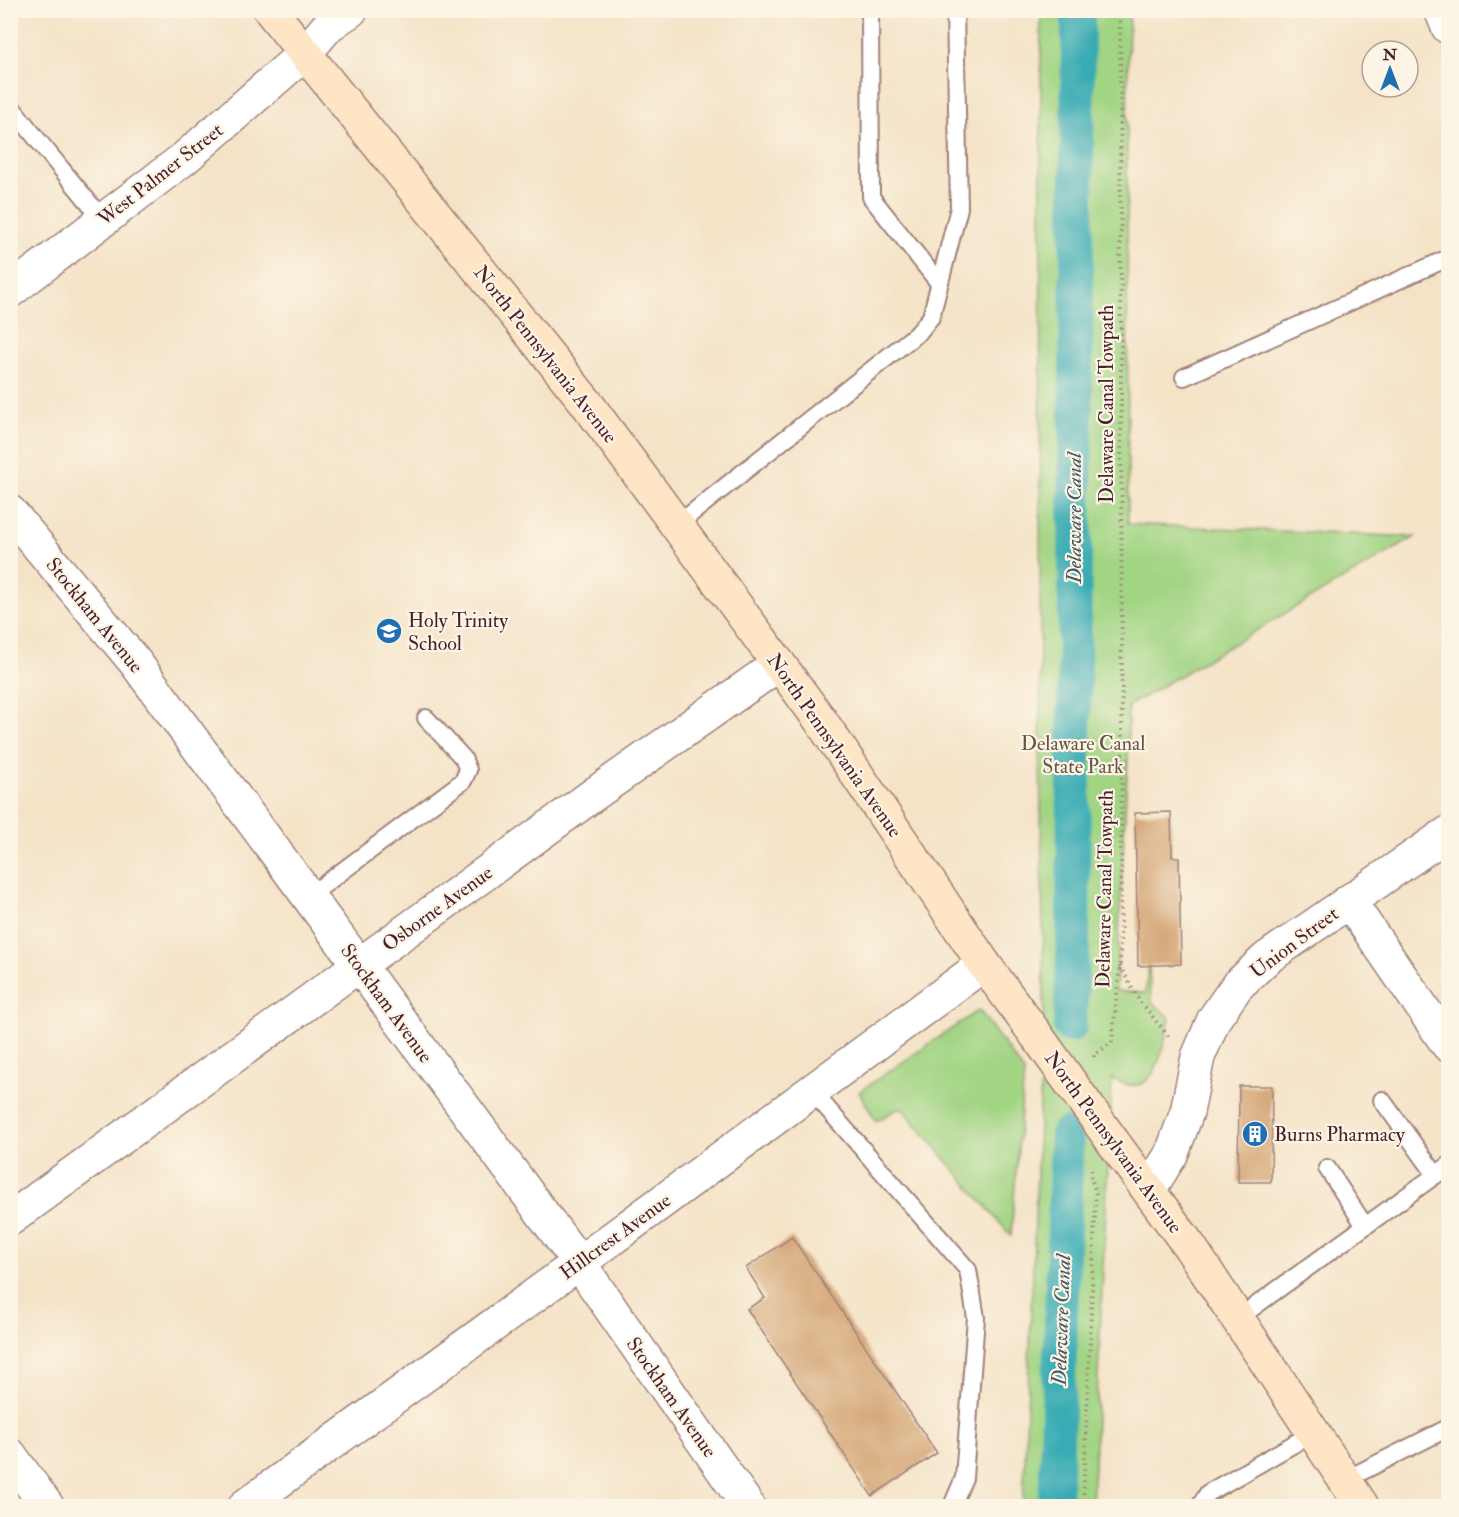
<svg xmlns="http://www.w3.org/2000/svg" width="1459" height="1517" font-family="'IM FELL Double Pica',serif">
<rect width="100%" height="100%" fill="#fcf5e5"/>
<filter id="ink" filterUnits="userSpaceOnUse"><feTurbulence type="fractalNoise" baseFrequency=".0167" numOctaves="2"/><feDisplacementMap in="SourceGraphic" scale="12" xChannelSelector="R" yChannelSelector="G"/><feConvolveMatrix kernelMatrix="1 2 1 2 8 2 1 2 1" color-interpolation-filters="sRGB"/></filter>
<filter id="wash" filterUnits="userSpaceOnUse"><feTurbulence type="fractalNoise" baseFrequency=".008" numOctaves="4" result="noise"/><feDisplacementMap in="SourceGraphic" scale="24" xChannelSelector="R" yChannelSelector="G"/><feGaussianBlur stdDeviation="1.35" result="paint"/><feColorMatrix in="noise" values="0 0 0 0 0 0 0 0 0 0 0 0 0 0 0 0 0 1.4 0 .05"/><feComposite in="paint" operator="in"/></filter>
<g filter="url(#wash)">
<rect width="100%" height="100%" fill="#f4e3c7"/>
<g fill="#a1d483" stroke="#767a57" stroke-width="1.5">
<path d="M1041,11h88l-2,119 1,394 287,13 -287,169v50l-12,235 29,2 4,-28 2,36 19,17c-8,30 -13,88 -58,60l-20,428h-69l21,-502 -4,-249z"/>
<path d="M979,1010l45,62 -13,164 -110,-129 -25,14 -17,-29z"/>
</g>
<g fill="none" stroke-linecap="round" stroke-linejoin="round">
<g stroke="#39abb4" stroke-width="34">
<path d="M1070,1026l3,-85 5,-931"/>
<path d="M1055,1506l12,-372"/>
</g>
</g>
<g id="blocks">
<g fill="#d2a271">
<path d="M1171,812l1,45h7l2,107 -43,2 -3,-153z"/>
<path d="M1239,1086h33l-1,96h-33z"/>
<path d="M792,1237l145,216 -65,43 -125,-187 18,-11 -19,-30z"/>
</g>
</g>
</g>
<g filter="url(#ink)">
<use href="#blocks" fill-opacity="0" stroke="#9f8179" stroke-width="1.5"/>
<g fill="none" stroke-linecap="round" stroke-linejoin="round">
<g stroke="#9f8179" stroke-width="20">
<g id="lane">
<path d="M870,10l1,187 68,86"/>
<path d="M10,105c30,39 62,76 93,115"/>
<path d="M1184,377l264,-119"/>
<path d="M677,525l242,-193 12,-15 28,-109 -4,-198"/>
<path d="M309,896l154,-115 5,-11 -5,-12 -37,-40"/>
<path d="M812,1091l156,179 8,48 -12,160 -12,28"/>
<path d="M1382,1100l54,75"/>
<path d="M1327,1168l38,58"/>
<path d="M1237,1319l211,-153"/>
<path d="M1345,1480l103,-52"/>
<path d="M1200,1506l8,-13 105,-60"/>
</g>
</g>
<g stroke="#9f8179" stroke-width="36">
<g id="street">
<path d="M1441,10l7,17"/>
<path d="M10,291l176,-134 119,-104 24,-28 22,-15"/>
<path d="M10,512l125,150 444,601 169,243"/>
<path d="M1349,901l99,144"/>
<path d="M1149,1190l23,-37 15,-41 11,-55 16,-38 23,-33 30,-28 181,-125"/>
<path d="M10,1219l583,-424 186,-131"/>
<path d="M10,1455l37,51"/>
<path d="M245,1506l334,-243 405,-299"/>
</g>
</g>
<g stroke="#9f8179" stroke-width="36">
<g id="secondary">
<path d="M270,10l315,391 236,320 163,243 53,72"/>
<path d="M1113,1142l77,105 172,259"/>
</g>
</g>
<g stroke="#9f8179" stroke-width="4" stroke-dasharray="1.5 4.5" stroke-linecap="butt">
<path d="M1120,966l19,34 31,38"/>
<path d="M1094,1057v-2l18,-13 8,-77 2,-213 -2,-742"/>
<path d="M1083,1506l13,-314 -5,-14v-8"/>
</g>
<use href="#lane" stroke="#fff" stroke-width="16"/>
<use href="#street" stroke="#fff" stroke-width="33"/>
<use href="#secondary" stroke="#fde5c5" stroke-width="33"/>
<g stroke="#9f8179" stroke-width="36" stroke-linecap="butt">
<path id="secondary-bridge" d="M1037,1036l76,106"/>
</g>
<use href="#secondary-bridge" stroke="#fde5c5" stroke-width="33"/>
</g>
</g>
<defs>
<g id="school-disc" transform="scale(1.35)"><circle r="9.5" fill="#1f6fb2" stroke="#fcf5e5"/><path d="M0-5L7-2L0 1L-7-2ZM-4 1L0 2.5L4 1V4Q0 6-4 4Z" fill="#fff"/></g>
<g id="building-disc" transform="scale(1.35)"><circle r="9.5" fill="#1f6fb2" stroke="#fcf5e5"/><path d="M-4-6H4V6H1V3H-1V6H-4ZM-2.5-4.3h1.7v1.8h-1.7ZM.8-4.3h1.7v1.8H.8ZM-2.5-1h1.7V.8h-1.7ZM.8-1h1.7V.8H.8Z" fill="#fff"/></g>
</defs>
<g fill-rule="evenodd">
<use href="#school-disc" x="389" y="631"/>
<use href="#building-disc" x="1255" y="1134"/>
</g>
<g text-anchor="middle" stroke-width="4.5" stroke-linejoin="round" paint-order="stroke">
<g font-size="20" fill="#4a1f2b" stroke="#fcf5e5">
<text transform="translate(160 174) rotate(-38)" y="7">West Palmer Street</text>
<text transform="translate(546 354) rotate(52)" y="7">North Pennsylvania Avenue</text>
<text transform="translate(1106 404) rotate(-90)" y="7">Delaware Canal Towpath</text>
<text transform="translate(95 615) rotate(51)" y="7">Stockham Avenue</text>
<text transform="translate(835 745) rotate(55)" y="7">North Pennsylvania Avenue</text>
<text transform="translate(1104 889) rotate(-89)" y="7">Delaware Canal Towpath</text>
<text transform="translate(437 908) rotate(-36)" y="7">Osborne Avenue</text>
<text transform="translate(1294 942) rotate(-37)" y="7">Union Street</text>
<text transform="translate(387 1003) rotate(54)" y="7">Stockham Avenue</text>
<text transform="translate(1114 1142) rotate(54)" y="7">North Pennsylvania Avenue</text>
<text transform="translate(615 1236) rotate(-36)" y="7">Hillcrest Avenue</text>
<text transform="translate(672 1397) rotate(55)" y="7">Stockham Avenue</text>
</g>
<g font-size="20" fill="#4a1f2b" stroke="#fcf5e5" text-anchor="start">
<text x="408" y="627">Holy Trinity<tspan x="408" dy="23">School</tspan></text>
<text x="1274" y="1141">Burns Pharmacy</text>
</g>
<g font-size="20" fill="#645545" stroke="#fcf5e5">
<text x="1083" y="750">Delaware Canal<tspan x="1083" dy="23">State Park</tspan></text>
</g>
<g font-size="21" font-style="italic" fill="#435762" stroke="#fcf5e5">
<text transform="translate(1074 518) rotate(-90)" y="7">Delaware Canal</text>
<text transform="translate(1061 1320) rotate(-88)" y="7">Delaware Canal</text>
</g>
</g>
<rect width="1459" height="1517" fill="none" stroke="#fcf5e5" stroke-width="36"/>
<g transform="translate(1390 69)"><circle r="28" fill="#fcf5e5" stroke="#b59f9b" stroke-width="1.5"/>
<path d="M0-4.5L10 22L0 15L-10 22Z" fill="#1f6fb2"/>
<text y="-9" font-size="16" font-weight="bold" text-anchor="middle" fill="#4a1f2b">N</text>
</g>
</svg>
